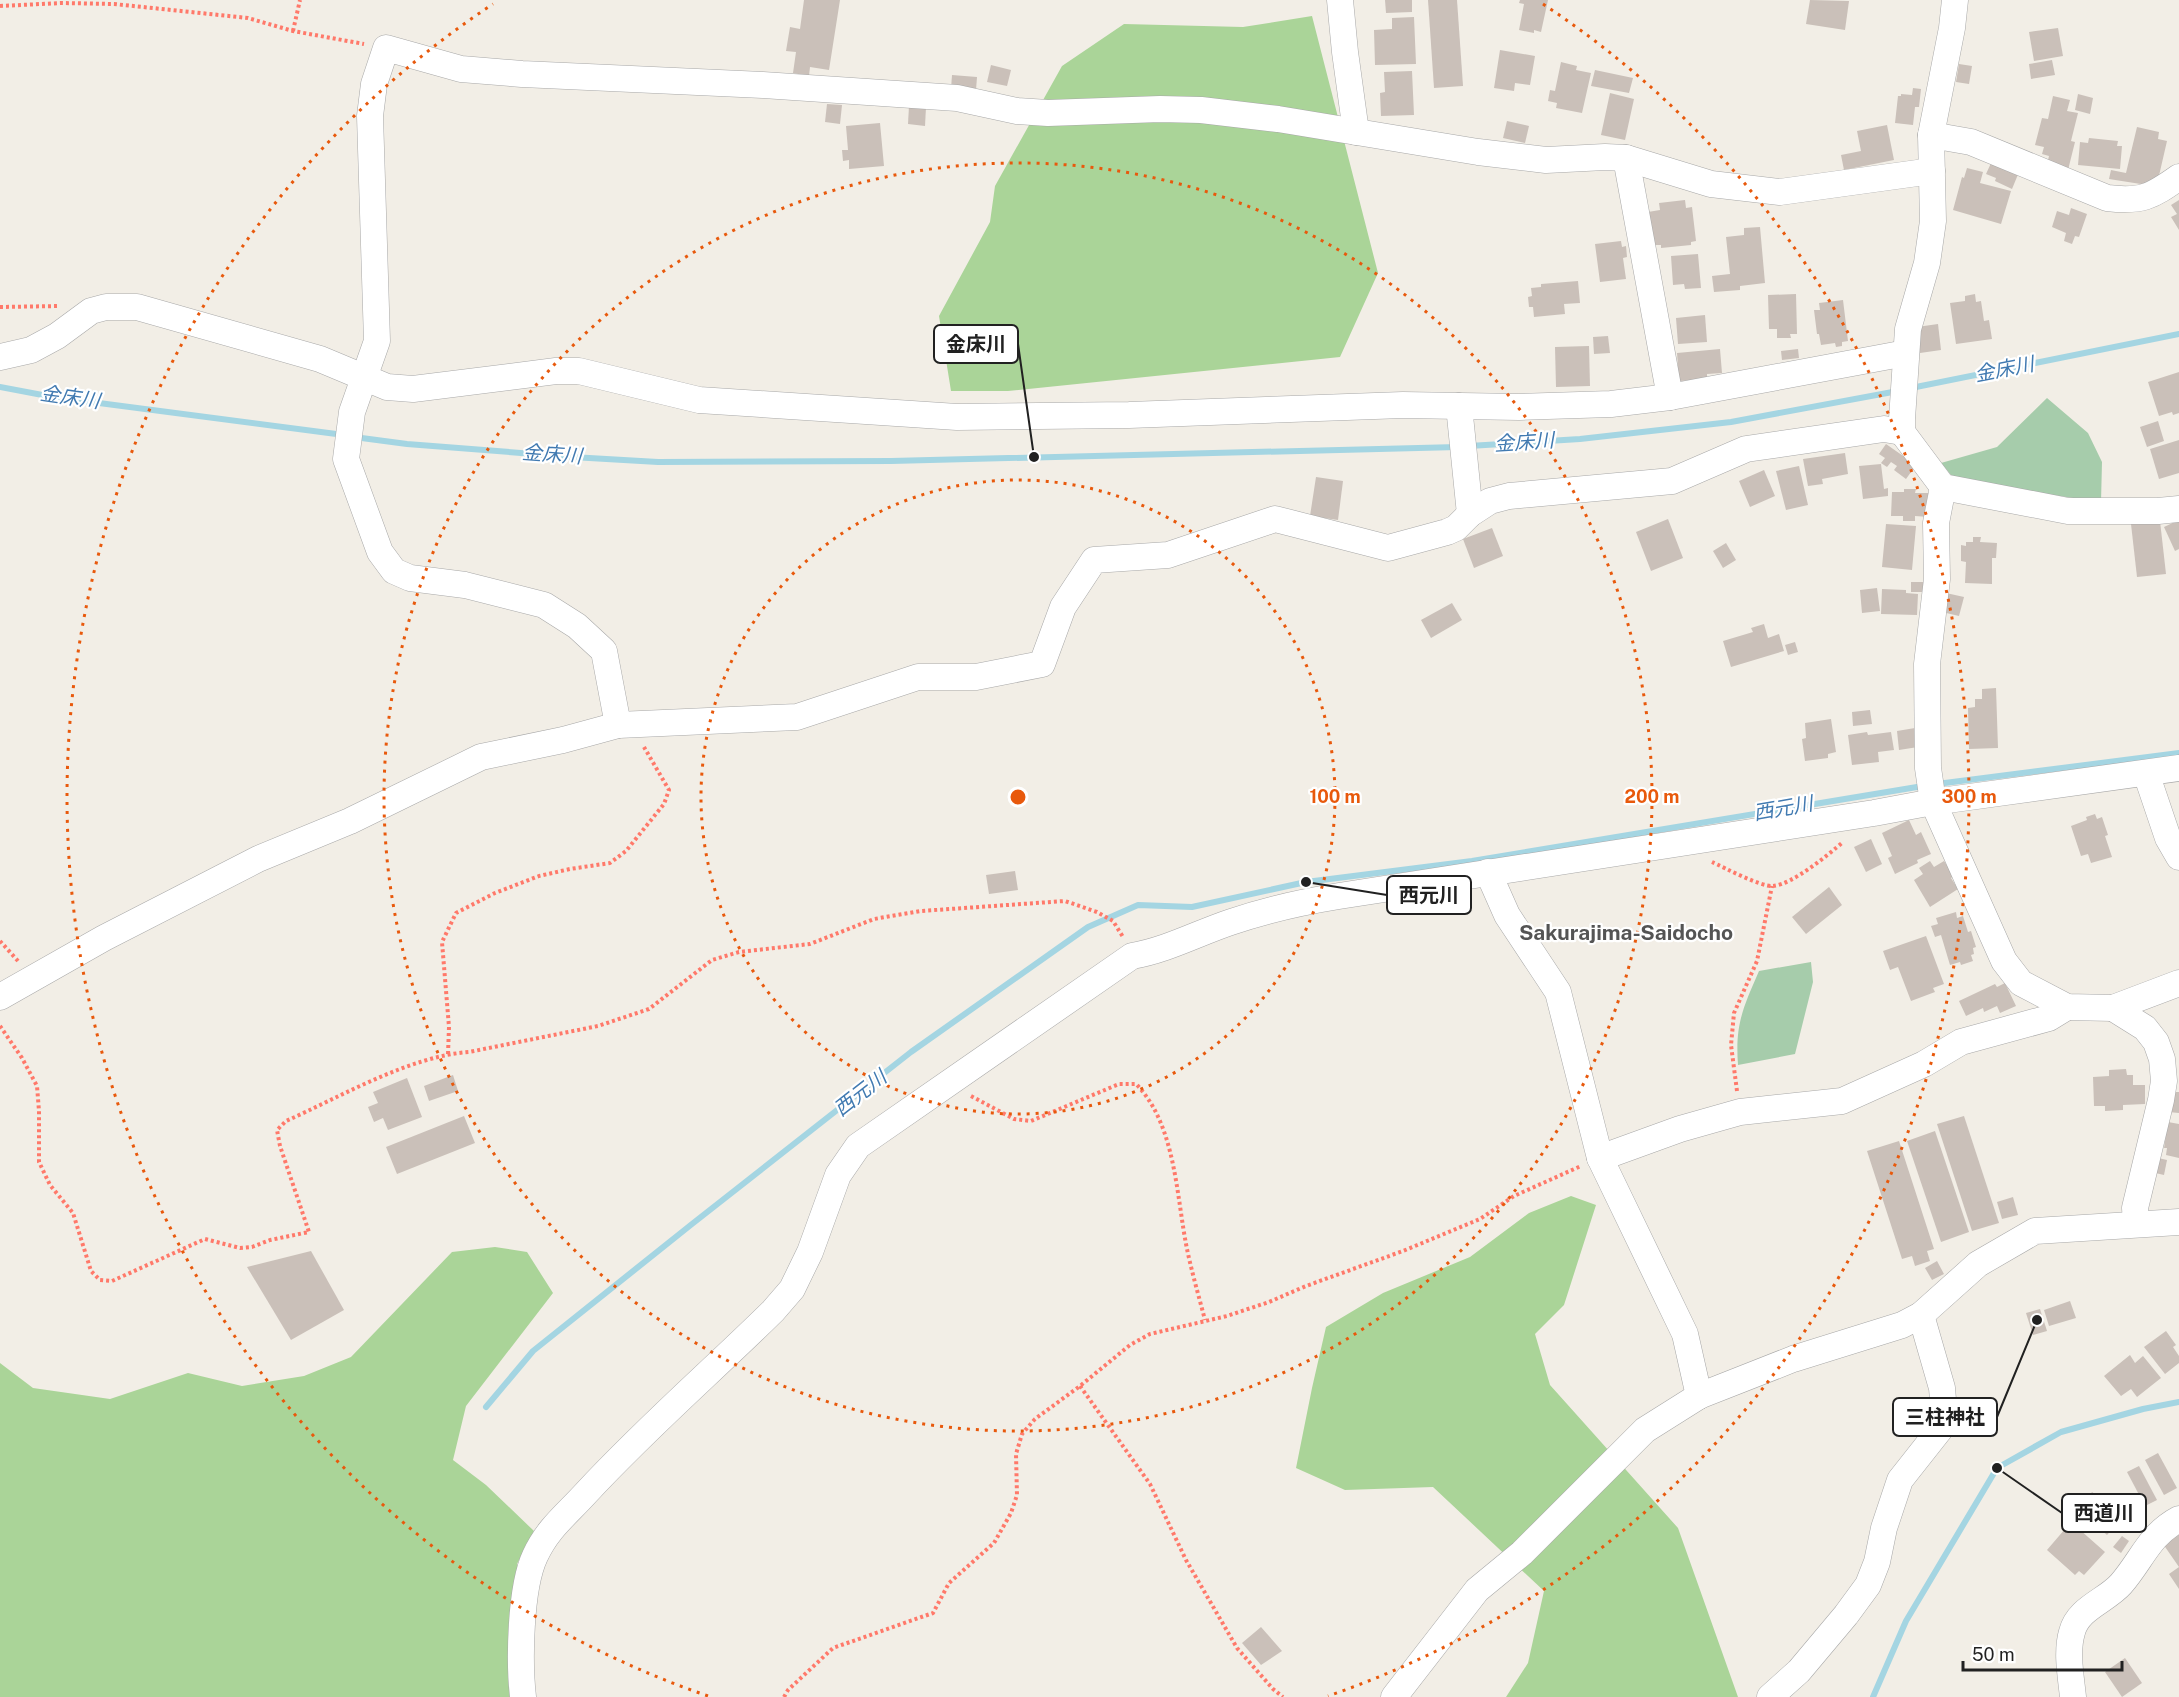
<svg xmlns="http://www.w3.org/2000/svg" width="2179" height="1697" font-family="'Public Sans','Noto Sans JP',sans-serif">
<rect width="100%" height="100%" fill="#f2eee6"/>
<g fill="#aad498">
<path d="M1312,16l66,257 -38,84 -332,34h-57l-12,-75 51,-94 5,-36 67,-120 62,-42 119,3z"/>
<path d="M1571,1196l25,9 -32,100 -29,29 15,51 128,143 60,169h-232l22,-34 16,-72 -111,-104 -88,3 -49,-22 16,-80 14,-61 57,-34 87,-36 59,-44z"/>
<path d="M495,1247l32,5 26,41 -87,113 -13,54 33,25 48,46 -17,33 7,16 -9,117h-515v-334l33,25 77,11 78,-26 54,13 62,-10 47,-19 101,-105z"/>
</g>
<g fill="#a6ccab">
<path d="M2047,398l41,35 14,29 -1,40 -145,-21 -15,-18 56,-16z"/>
<path d="M1811,962l2,20 -18,72 -57,11c-3,-41 5,-57 21,-94z"/>
</g>
<g fill="none" stroke-linecap="round" stroke-linejoin="round">
<g stroke="#a4d5e2" stroke-width="6">
<path d="M0,387l53,10 291,38"/>
<path d="M1911,388l268,-54"/>
<path d="M354,437l53,7 165,13 86,5 233,-1 567,-14"/>
<path d="M1469,446l111,-7 151,-17 167,-31"/>
<path d="M1937,784l242,-31"/>
<path d="M486,1407l47,-56 159,-127 219,-172 177,-125 50,-22 54,2 114,-25 166,-21 451,-75"/>
<path d="M1873,1697l33,-76 91,-153 64,-36 82,-23 36,-7"/>
</g>
</g>
<g fill="#cac0b9">
<path d="M804,0h36l-11,70 -19,-3 -1,9 -16,-3 3,-21 -10,-1 4,-24 10,2z"/>
<path d="M1385,0h27v12l-26,1z"/>
<path d="M1428,0h29l6,86 -29,2z"/>
<path d="M1520,0h28l-7,32 -7,-2v3l-15,-3 5,-26 -5,-1z"/>
<path d="M1810,0l39,1 -4,29 -39,-6z"/>
<path d="M1414,17l2,47 -41,1 -1,-35 18,-1v-11z"/>
<path d="M2058,28l5,28 -29,5 -5,-29z"/>
<path d="M1500,50l35,6 -5,29 -15,-2 -1,8 -20,-3z"/>
<path d="M2052,60l3,15 -24,4 -2,-15z"/>
<path d="M1561,62l16,4 -1,4 15,3 -9,40 -26,-5 1,-5 -9,-2 2,-11 5,1z"/>
<path d="M1959,64l13,2 -3,18 -13,-2z"/>
<path d="M991,65l20,5 -4,16 -20,-4z"/>
<path d="M1595,70l38,8 -4,15 -38,-7z"/>
<path d="M1412,71l2,44 -33,1 -1,-23 5,-1 -1,-20z"/>
<path d="M952,75l25,2 -1,13 -25,-1z"/>
<path d="M1913,88l8,1 -2,18h-4l-2,18 -18,-2 3,-27h3v-2l11,1z"/>
<path d="M1610,93l24,6 -9,41 -24,-5z"/>
<path d="M2078,94l15,4 -3,16 -15,-4z"/>
<path d="M2053,96l17,4 -3,11 11,2 -7,28 4,1 -7,28 -21,-5 2,-9 -7,-2 2,-7 -9,-2 7,-27 6,1z"/>
<path d="M827,104l15,1 -2,19 -15,-2z"/>
<path d="M909,106l17,1 -1,19 -17,-2z"/>
<path d="M1507,121l22,5 -4,17 -22,-5z"/>
<path d="M880,123l4,43 -35,3v-9l-6,1 -1,-11h6l-2,-24z"/>
<path d="M1887,125l7,35 -50,10 -3,-15 20,-4 -4,-20z"/>
<path d="M2137,127l22,5 -1,7 9,2 -9,39 -11,5 -38,-6 2,-9 15,3z"/>
<path d="M2089,138l29,3 -1,5h5l-2,23 -42,-4 2,-23 8,1z"/>
<path d="M1992,161l27,11 -7,17 -17,-8 1,-3 -10,-4z"/>
<path d="M1967,168l16,4 -3,11 31,8 -10,33 -48,-14 9,-33 2,1z"/>
<path d="M1685,200l1,8 6,-1 4,34 -5,1v3l-30,3v-3h-10l-3,-33 12,-2 -1,-7z"/>
<path d="M2179,200v30l-8,-13 6,-3 -6,-9z"/>
<path d="M2071,208l16,6 -8,23 -4,-1 -3,8 -8,-3 2,-8 -14,-6 5,-16 12,4z"/>
<path d="M1760,227l5,56 -25,3v4l-26,2 -2,-16 18,-2 -4,-37 18,-2v-7z"/>
<path d="M1621,241l1,6 4,-1 1,11 -4,1 3,21 -26,3 -5,-38z"/>
<path d="M1698,254l3,34 -16,1 -1,-5 -11,1 -2,-29z"/>
<path d="M1578,281l2,22 -16,1 1,10 -31,3 -1,-10h-4l-1,-10 4,-1 -1,-8 10,-1v-3z"/>
<path d="M1796,294l1,40h-7l1,4h-14v-9h-8l-1,-34z"/>
<path d="M1975,294l1,8 5,-1 3,20 5,-1 3,19 -36,5 -6,-41 15,-2v-5z"/>
<path d="M1843,300l5,41 -6,1v4l-6,1 -1,-4 -14,2 -2,-11h-2l-3,-24h6l-1,-7z"/>
<path d="M1705,315l2,27 -29,2 -2,-26z"/>
<path d="M1938,324l3,26 -21,3 -3,-26z"/>
<path d="M1608,336l2,17 -16,1 -1,-17z"/>
<path d="M1589,346l1,40 -34,1 -1,-40z"/>
<path d="M1720,349l2,24 -15,1v5l-27,2 -6,-14 4,-1 -1,-13z"/>
<path d="M1798,349l1,9 -17,2 -1,-9z"/>
<path d="M2179,372v41l-6,2 -1,-3 -13,4 -11,-34z"/>
<path d="M2158,421l6,20 -17,6 -7,-20z"/>
<path d="M2179,440v33l-20,6 -9,-30z"/>
<path d="M1886,444l30,21 -10,14 -12,-9 3,-4 -6,-4 -4,5 -6,-4 4,-5 -6,-4z"/>
<path d="M1845,453l3,21 -26,5 1,5 -15,2 -5,-27z"/>
<path d="M1881,464l3,25 4,-1v8l-25,3 -4,-33z"/>
<path d="M1799,466l9,39 -22,5 -10,-39z"/>
<path d="M1764,470l11,26 -25,11 -11,-26z"/>
<path d="M1316,477l27,4 -5,39 -28,-4z"/>
<path d="M1904,489h12l-1,4h15l-1,24 -14,-1v5h-12v-5h-12l1,-24h12z"/>
<path d="M1668,519l15,39 -32,13 -15,-39z"/>
<path d="M2179,520v29l-4,2 -11,-24z"/>
<path d="M2160,521l6,53 -29,3 -6,-53z"/>
<path d="M1886,524l30,2 -4,44 -30,-3z"/>
<path d="M1492,528l11,28 -29,12 -11,-29z"/>
<path d="M1973,537h8l-1,5 17,1 -1,15h-4v26l-27,-1 1,-21 -5,-1v-16l5,1v-4h7z"/>
<path d="M1726,543l10,17 -13,8 -10,-17z"/>
<rect x="1911" y="582" width="13" height="10"/>
<path d="M1877,588l3,23 -18,2 -2,-23z"/>
<path d="M1882,589l24,1v3l12,1 -1,21 -36,-1z"/>
<path d="M1946,593l18,4 -5,19 -17,-4z"/>
<path d="M1452,603l10,17 -31,18 -10,-18z"/>
<path d="M1764,624l4,14 11,-4 5,17 -53,16 -8,-26 30,-9 -2,-4z"/>
<path d="M1795,642l3,10 -10,3 -3,-10z"/>
<path d="M1996,688l2,60 -29,1 -1,-41 7,-1v-8h7v-10z"/>
<path d="M1870,710l2,14 -19,2 -1,-14z"/>
<path d="M1831,719l5,33 -8,2v4l-23,3 -3,-22 4,-1 -1,-15z"/>
<path d="M1915,728l3,19 -19,3 -2,-19z"/>
<path d="M1867,732l1,3 23,-3 3,18 -16,2 1,10 -27,3 -4,-30z"/>
<path d="M2095,814l2,5 5,-2 6,18 -3,1 7,21 -21,6 -3,-9 -7,2 -10,-30 16,-6 -1,-3z"/>
<path d="M1909,820l7,15 5,-3 10,22 -14,6 1,3 -23,11 -7,-16 4,-2 -10,-23z"/>
<path d="M1871,839l11,25 -16,8 -12,-25z"/>
<path d="M1930,861l4,6 10,-6 10,15 -3,2 7,11 -28,18 -16,-27 9,-6 -4,-6z"/>
<path d="M1015,871l3,19 -29,4 -3,-19z"/>
<path d="M1829,887l13,18 -36,29 -14,-17z"/>
<path d="M1956,912l1,6 6,-2 5,16 3,-1 5,16 -3,1 1,6 -3,1 2,6 -12,4 -1,-3 -10,3 -9,-30 -6,2 -4,-11 7,-2 -2,-6z"/>
<path d="M1926,936l18,48 -11,4 2,4 -24,9 -13,-34 -8,3 -7,-19z"/>
<path d="M2005,983l11,23 -16,7 -3,-7 -13,6 -1,-4 -17,8 -7,-15 36,-17 2,3z"/>
<path d="M2126,1069l1,6h6v10h12v19l-22,1v5l-18,1v-5h-11l-1,-29 16,-1v-6z"/>
<path d="M453,1075l5,16 -29,10 -5,-15z"/>
<path d="M407,1078l15,39 -34,13 -5,-12 -9,4 -6,-15 10,-4 -5,-11z"/>
<path d="M2169,1092h10v21l-11,-1z"/>
<path d="M464,1116l11,27 -78,31 -11,-27z"/>
<path d="M1964,1116l35,107 -27,8 -35,-107z"/>
<path d="M2168,1122l11,2v34l-13,-3 1,-7h-3z"/>
<path d="M1935,1131l34,101 -28,10 -34,-101z"/>
<path d="M1899,1141l35,108 -7,2 3,10 -15,5 -3,-10 -10,3 -35,-108z"/>
<path d="M2154,1157l13,3 -3,15 -13,-3z"/>
<path d="M2013,1197l5,18 -16,4 -5,-17z"/>
<path d="M311,1251l33,59 -53,30 -44,-73z"/>
<path d="M1937,1261l7,13 -12,6 -7,-12z"/>
<path d="M2070,1301l6,17 -27,8 -5,-16z"/>
<path d="M2040,1309l7,22 -14,4 -7,-22z"/>
<path d="M2166,1331l10,14 -3,2 6,9v7l-14,11 -21,-27z"/>
<path d="M2130,1355l5,8 8,-7 18,22 -24,19 -6,-8 -10,7 -17,-20z"/>
<path d="M2158,1453l19,35 -13,7 -19,-35z"/>
<path d="M2139,1466l18,34 -12,6 -18,-34z"/>
<path d="M2092,1492l17,12 -8,11 -17,-12z"/>
<path d="M2117,1507l8,8 -18,20 -8,-7z"/>
<path d="M2071,1522l34,30 -21,23 -5,-4 -4,4 -28,-25z"/>
<path d="M2179,1528v61l-10,-15 10,-7 -18,-26z"/>
<path d="M2122,1536l7,5 -8,12 -8,-6z"/>
<path d="M1261,1627l21,24 -21,14 -19,-22z"/>
<path d="M2125,1658l17,25 -20,14 -17,-25z"/>
</g>
<g fill="none" stroke-linecap="round" stroke-linejoin="round">
<g stroke="#a8a8a8" stroke-width="27">
<g id="minor">
<path d="M1340,0l5,52 11,80"/>
<path d="M1955,0l-3,28 -21,107 2,86 -6,42 -19,66 -6,90v13l41,55 125,24h90l21,-2"/>
<path d="M1931,135l40,7 136,56c35,4 44,-1 72,-21"/>
<path d="M1626,158l44,239"/>
<path d="M0,357l31,-7 26,-14 34,-25 15,-4h31l183,52 67,28 26,2 143,-18h23l120,29 258,17 172,-2 274,-10 116,2 92,-3 59,-7 236,-44"/>
<path d="M1459,406l11,108"/>
<path d="M1943,487l-7,36 1,56 -10,85 1,104 5,34 71,159 17,22 46,24 46,1 66,-25"/>
<path d="M618,725l-14,-74 -27,-25 -33,-21 -79,-20 -55,-7 -16,-7 -14,-19 -34,-93 6,-47 25,-71 -7,-225 4,-32 12,-36 75,21 61,5 241,11 194,13 60,13 31,2 112,-4 41,1 77,9 200,33 68,8 59,-3 21,1 85,26 69,8 152,-21"/>
<path d="M2146,773l22,65 11,19"/>
<path d="M1488,872l19,43 51,77 42,166 85,176 14,62"/>
<path d="M0,997l104,-59 154,-79 92,-38 131,-64 82,-17 55,-15 179,-8 121,-40h58l66,-13 21,-57 31,-47 74,-5 107,-36 113,29 59,-16 9,-4 14,-14 20,-13 19,-5 163,-15 74,-32 138,-20 18,3"/>
<path d="M2113,1008l32,20 11,14 6,17 2,22 -3,19 -26,108 1,15"/>
<path d="M1600,1158l80,-29 60,-17 102,-11 82,-37 37,-22 88,-24 18,-11"/>
<path d="M523,1697c-4,-35 -3,-109 12,-141 13,-28 31,-41 51,-63 59,-64 125,-121 187,-182l19,-22 18,-37 28,-77 20,-29 274,-190c35,-6 66,-23 99,-34 35,-12 71,-20 108,-26l535,-83 59,-11 246,-34"/>
<path d="M1394,1697l83,-107 45,-37 123,-123 54,-34 94,-37 109,-34 19,-10 57,-51 57,-33 144,-9"/>
<path d="M1770,1697l29,-26 47,-56 22,-30 9,-23 7,-34 16,-48 45,-57 -3,-35 -21,-73"/>
<path d="M2073,1697c-2,-20 -7,-45 -1,-65 6,-24 34,-31 49,-48 21,-24 28,-49 58,-65"/>
</g>
</g>
<g stroke="#ff796a" stroke-width="4" stroke-dasharray="3 3" stroke-linecap="butt">
<path d="M0,6l62,-3 52,1 134,14 45,13 71,13"/>
<path d="M293,31l7,-31"/>
<path d="M0,307l59,-1"/>
<path d="M1712,862c13,6 49,25 61,24 20,-2 55,-31 70,-44"/>
<path d="M0,941l18,20"/>
<path d="M0,1026l22,32 15,28 2,25v51l11,23 23,28 18,58 9,9 12,1 93,-42 35,9 12,-1 18,-7 39,-8 -29,-86 -3,-16 9,-9c54,-24 124,-65 183,-69l129,-26 51,-17 63,-49 27,-8 71,-8 64,-25 47,-8 144,-10 32,11 16,9 10,16"/>
<path d="M448,1054l1,-27 -7,-85 14,-29 39,-20 44,-17 31,-7 40,-6 16,-12 38,-47 5,-14 -25,-43"/>
<path d="M1737,1091l-6,-46 3,-32 23,-52 15,-75"/>
<path d="M971,1096l43,23 17,2 88,-37h17c40,41 40,111 51,165 5,24 12,48 18,71"/>
<path d="M1080,1386l70,98 36,76 51,88 36,41 10,8"/>
<path d="M784,1697l4,-7 45,-42 100,-35 16,-30 45,-40 17,-30 6,-18 -1,-41 6,-20 13,-15 45,-33 50,-41 20,-11 77,-18 42,-14 37,-16 97,-35 77,-32 34,-23 67,-30"/>
</g>
<use href="#minor" stroke="#fff" stroke-width="26"/>
</g>
<g fill="none" stroke="#e8590c" stroke-width="3" stroke-dasharray="3 6">
<circle cx="1018" cy="797" r="317"/>
<circle cx="1018" cy="797" r="634"/>
<path d="M708 1696A951 951 0 0 1 493 4M1543 4A951 951 0 0 1 1328 1696"/>
</g>
<g text-anchor="middle" stroke-width="4.5" stroke-linejoin="round" paint-order="stroke">
<g font-size="20" font-style="italic" fill="#417ab1" stroke="#fff">
<text transform="translate(2004 369) rotate(-11)" y="7">金床川</text>
<text transform="translate(70 397) rotate(8)" y="7">金床川</text>
<text transform="translate(1524 442) rotate(-4)" y="7">金床川</text>
<text transform="translate(552 454) rotate(4)" y="7">金床川</text>
<text transform="translate(1783 808) rotate(-10)" y="7">西元川</text>
<text transform="translate(860 1093) rotate(-38)" y="7">西元川</text>
</g>
<g font-size="21" font-weight="bold" fill="#545454" stroke="#fff">
<text x="1626" y="940">Sakurajima-Saidocho</text>
</g>
</g>
<circle cx="1018" cy="797" r="9" fill="#e8590c" stroke="#fff" stroke-width="3"/>
<g font-size="18" text-anchor="middle" font-weight="bold" fill="#e8590c" stroke="#fff" stroke-width="4.5" stroke-linejoin="round" paint-order="stroke">
<text x="1335" y="803">100 m</text>
<text x="1652" y="803">200 m</text>
<text x="1969" y="803">300 m</text>
</g>
<path fill="none" stroke="#212121" stroke-width="2" d="M1034 457L1018 344M1306 882L1387 895M2037 1320L1997 1417M1997 1468L2062 1513"/>
<g fill="#212121" stroke="#fff" stroke-width="2">
<circle cx="1034" cy="457" r="6"/>
<circle cx="1306" cy="882" r="6"/>
<circle cx="2037" cy="1320" r="6"/>
<circle cx="1997" cy="1468" r="6"/>
</g>
<g fill="#fff" stroke="#212121" stroke-width="2">
<rect x="934" y="325" width="84" height="38" rx="6"/>
<rect x="1387" y="876" width="84" height="38" rx="6"/>
<rect x="1893" y="1398" width="104" height="38" rx="6"/>
<rect x="2062" y="1494" width="84" height="38" rx="6"/>
</g>
<g font-size="20" text-anchor="middle" font-weight="bold" fill="#212121">
<text x="976" y="351">金床川</text>
<text x="1429" y="902">西元川</text>
<text x="1945" y="1424">三柱神社</text>
<text x="2104" y="1520">西道川</text>
</g>
<path d="M1963 1661v9h159v-9" fill="none" stroke="#212121" stroke-width="3"/>
<text x="1972" y="1661" font-size="18" fill="#212121" stroke="#ffffff" stroke-width="4.5" paint-order="stroke">50 m</text>
</svg>
